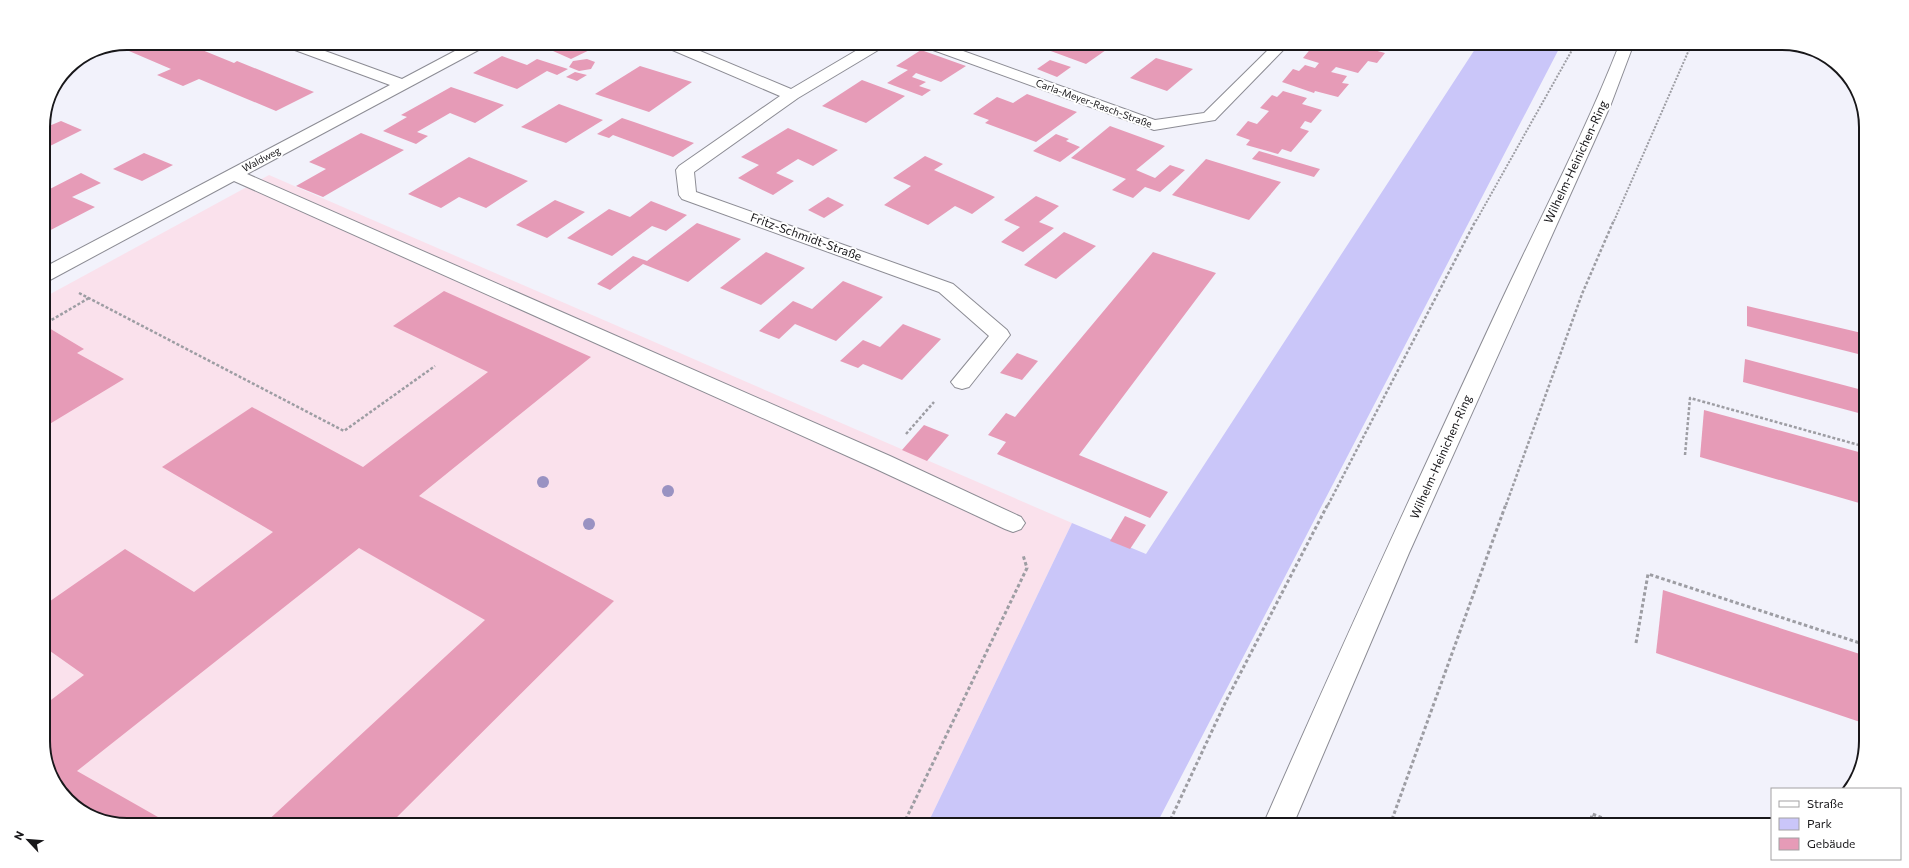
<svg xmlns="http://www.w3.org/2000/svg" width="1909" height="868" font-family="Commissioner,sans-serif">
<rect width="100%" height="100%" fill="#f2f2fb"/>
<path fill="#fae1ec" d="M269,175l803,348 -145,302h-800l-32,-6 -52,-72v-449z"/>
<path fill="#cac6f9" d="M1479,43h83l-406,782h-229l145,-302 74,31z"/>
<g fill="#e69bb7">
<path d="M127,43h58l49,20 3,-2 77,31 -38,19 -77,-32 -16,7 -26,-11 14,-6 -56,-24z"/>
<path d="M535,43h69l-33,16z"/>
<path d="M1058,43h58l-30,21 -38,-14z"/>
<path d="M1331,43h17l37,10 -8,10 -9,-2 -10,12 -22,-6 -5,5 16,4 -5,7 7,1 -11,13 -23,-6 -1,2 -32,-11 11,-13 6,2 6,-6 10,3 4,-5 -16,-5 10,-12 13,4z"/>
<path d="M921,50l45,16 -25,16 -25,-9 -4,4 14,5 -7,4 12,4 -9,6 -35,-13 21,-13 -12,-4z"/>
<path d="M502,56l25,9 10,-6 31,10 -11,6 -10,-4 -30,18 -44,-16z"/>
<path d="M1156,58l37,11 -26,22 -37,-13z"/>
<path d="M587,59l8,3 -4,7 -12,2 -10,-4 4,-6z"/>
<path d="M1050,60l21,7 -14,10 -20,-8z"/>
<path d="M640,66l52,16 -43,30 -54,-18z"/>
<path d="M575,72l12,3 -10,6 -11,-4z"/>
<path d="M862,80l43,16 -39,27 -44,-17z"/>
<path d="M451,87l53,18 -29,18 -25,-10 -33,19 11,4 -12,8 -33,-13 24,-14 -6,-2z"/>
<path d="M1283,91l24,7 -5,6 20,6 -11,13 -6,-2 -5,7 9,3 -18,21 -9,-3 -4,5 -32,-9 4,-5 -14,-5 12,-14 9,3 12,-13 -9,-3 12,-13 5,2z"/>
<path d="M1027,94l50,18 -41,30 -51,-19 4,-3 -16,-6 24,-17 16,6z"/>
<path d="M559,104l44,16 -37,23 -45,-16z"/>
<path d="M622,118l12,4 60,21 -21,14 -60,-22 -4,3 -12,-4z"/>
<path d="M61,121l21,9 -34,17 -5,-3v-21l6,3z"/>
<path d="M1110,126l55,20 -29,24 19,8 15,-13 15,5 -25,22 -15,-5 -12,11 -21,-8 14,-11 -55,-21z"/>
<path d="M788,128l50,22 -25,16 -15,-7 -22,14 18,8 -21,14 -35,-17 21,-13 -18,-8z"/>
<path d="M361,133l43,17 -81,47 -27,-11 30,-17 -17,-7z"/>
<path d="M1056,134l13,5 -3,2 14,6 -20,15 -27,-11z"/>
<path d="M1259,151l61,18 -6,8 -62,-18z"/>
<path d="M144,153l29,12 -31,16 -29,-12z"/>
<path d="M925,156l18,8 -9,6 61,27 -23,17 -17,-8 -27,19 -44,-20 27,-19 -18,-8z"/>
<path d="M469,157l59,24 -42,27 -27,-11 -18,11 -33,-14z"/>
<path d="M1206,159l75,23 -32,38 -77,-25z"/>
<path d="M81,173l20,10 -29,14 23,10 -52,27v-35l8,-3 -7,-4z"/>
<path d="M1036,196l23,10 -20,16 15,6 -31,24 -22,-10 19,-15 -16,-7z"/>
<path d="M828,197l16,8 -20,13 -16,-8z"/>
<path d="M555,200l30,12 -38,26 -31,-13z"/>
<path d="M651,201l36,14 -21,16 -14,-5 -40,30 -45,-18 42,-29 21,8z"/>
<path d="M697,223l44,16 -53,43 -45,-18 -33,26 -13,-6 36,-28 14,5z"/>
<path d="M1064,232l32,14 -40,33 -32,-14z"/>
<path d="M766,252l39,16 -44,37 -41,-17z"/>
<path d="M1153,252l63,21 -137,182 89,37 -18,26 -153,-64 9,-12 -18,-7 18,-22 9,4z"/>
<path d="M843,281l40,16 -47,44 -41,-17 -16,15 -20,-8 34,-30 19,8z"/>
<path d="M444,291l147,66 -172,139 195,105 -225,224h-126l222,-205 -126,-72 -282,223 95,54h-45l-32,-6 -35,-27 -17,-45v-41l41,-31 -41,-29v-40l82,-57 69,43 79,-60 -111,-65 90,-60 111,60 125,-95 -95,-46z"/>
<path d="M1747,306l119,28v22l-119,-30z"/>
<path d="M903,324l38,15 -39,41 -39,-16 -5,4 -18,-7 23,-21 17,7z"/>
<path d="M49,328l35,21 -7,4 47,26 -81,49v-96z"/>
<path d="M1017,353l21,8 -16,19 -22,-7z"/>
<path d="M1745,359l121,32v24l-123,-33z"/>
<path d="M1704,410l162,44v51l-166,-48z"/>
<path d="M924,425l25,10 -22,26 -25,-11z"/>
<path d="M1125,516l21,9 -16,24 -20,-8z"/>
<path d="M1663,590l203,66v68l-210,-71z"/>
</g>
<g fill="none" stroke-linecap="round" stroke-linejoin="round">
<g stroke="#8c8c94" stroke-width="2">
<g id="minor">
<path d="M282,43h21l99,36 68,-36h18l-2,3 -239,128 643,282 131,61 4,6 -4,6 -8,3 -8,-3 -131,-61 -640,-287 -184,99 -7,2v-14l347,-183 -106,-39z"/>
<path d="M661,43h20l110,46 78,-46h18l-2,3 -87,52 -104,74 2,20 257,92 54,46 3,5 -41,52 -7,2 -7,-2 -4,-5 38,-46 -50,-44 -257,-93 -3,-4 -3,-25 3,-4 101,-70 -117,-50z"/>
<path d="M920,43h21l214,77 49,-7 71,-70h15l-75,77 -61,10 -232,-84z"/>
</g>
</g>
<g stroke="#8c8c94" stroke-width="2">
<path id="major" d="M1620,43h14l-23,61 -202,449 -116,272h-30c76,-174 156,-347 236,-519 41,-88 86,-173 121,-263z"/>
</g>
<g stroke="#9d9da3" stroke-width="2" stroke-dasharray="2 1.5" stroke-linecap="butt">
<path d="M1476,221l100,-178"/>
<path d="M1614,221l78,-178"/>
</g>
<g stroke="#9d9da3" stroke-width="2.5" stroke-dasharray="3 2" stroke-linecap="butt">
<path d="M79,293l265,138 91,-65"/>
<path d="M43,325l46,-27"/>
<path d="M906,434l28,-32"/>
<path d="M1685,455l5,-57 176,49"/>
<path d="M1328,505l148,-285"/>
<path d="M1506,505l76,-211 32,-74"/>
</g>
<g stroke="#9d9da3" stroke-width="3" stroke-dasharray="3.5 2.5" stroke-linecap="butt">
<path d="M1636,643l12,-69 218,71"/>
<path d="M903,825l124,-257 -4,-13"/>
<path d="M1168,825l58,-124 102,-197"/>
<path d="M1390,825l116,-321"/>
<path d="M1590,825l2,-11 30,11"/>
</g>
<use href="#minor" fill="#fff" fill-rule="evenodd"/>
<use href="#major" fill="#fff" fill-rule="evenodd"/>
</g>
<g fill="#9992c2">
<circle cx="543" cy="482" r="6"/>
<circle cx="668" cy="491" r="6"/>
<circle cx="589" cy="524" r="6"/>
</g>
<g text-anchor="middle" stroke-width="4" stroke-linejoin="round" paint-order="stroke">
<g font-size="10" fill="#18171a" stroke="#fff">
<text transform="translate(1094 103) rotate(20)" y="4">Carla-Meyer-Rasch-Straße</text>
<text transform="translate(261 159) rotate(-28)" y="4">Waldweg</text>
</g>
<g font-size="12" fill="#18171a" stroke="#fff">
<text transform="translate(1576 162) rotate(-65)" y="4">Wilhelm-Heinichen-Ring</text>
<text transform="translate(806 237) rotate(20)" y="4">Fritz-Schmidt-Straße</text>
<text transform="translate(1441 457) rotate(-66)" y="4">Wilhelm-Heinichen-Ring</text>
</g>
</g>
<path d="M0 0H1909V868H0ZM127 50H1782A77 77 0 0 1 1859 127V741A77 77 0 0 1 1782 818H127A77 77 0 0 1 50 741V127A77 77 0 0 1 127 50Z" fill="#fff" fill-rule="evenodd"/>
<path fill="none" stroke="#18171a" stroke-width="2" d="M127 50H1782A77 77 0 0 1 1859 127V741A77 77 0 0 1 1782 818H127A77 77 0 0 1 50 741V127A77 77 0 0 1 127 50Z"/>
<rect x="1771" y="788" width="130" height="72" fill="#ffffff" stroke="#a3a2a3"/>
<rect x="1779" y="801" width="20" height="6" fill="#ffffff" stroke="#a3a2a3"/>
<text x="1807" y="808" font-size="12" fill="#18171a">Straße</text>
<rect x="1779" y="818" width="20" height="12" fill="#cac6f9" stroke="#a3a2a3"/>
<text x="1807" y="828" font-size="12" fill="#18171a">Park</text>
<rect x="1779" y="838" width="20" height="12" fill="#e69bb7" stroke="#a3a2a3"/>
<text x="1807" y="848" font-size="12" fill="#18171a">Gebäude</text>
<g transform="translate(28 840) rotate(296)" stroke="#ffffff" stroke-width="3" paint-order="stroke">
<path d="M0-3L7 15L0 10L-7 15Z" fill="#18171a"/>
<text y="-6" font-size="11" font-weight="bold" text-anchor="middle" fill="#18171a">N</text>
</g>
</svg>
